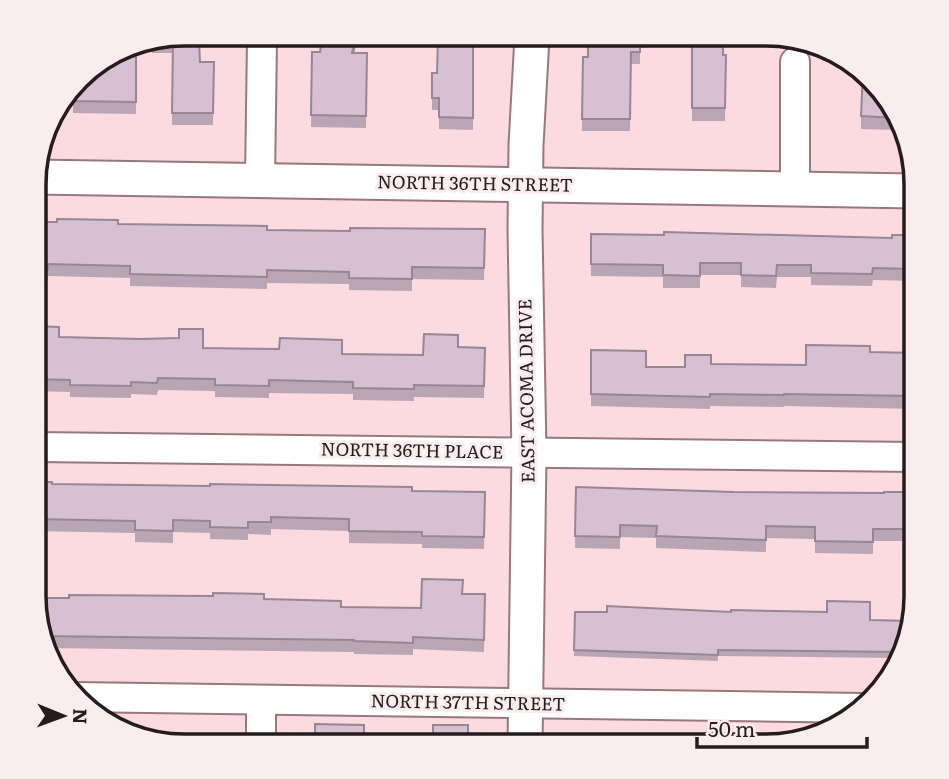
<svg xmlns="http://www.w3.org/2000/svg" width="949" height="779" font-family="Literata,serif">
<rect width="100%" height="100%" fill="#fbdae0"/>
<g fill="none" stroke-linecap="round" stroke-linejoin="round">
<g stroke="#96797f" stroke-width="32">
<g id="minor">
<path d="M260,180l2,-140"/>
<path d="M795,190v-128"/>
<path d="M34,447l882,10"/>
<path d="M74,697l789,11"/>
<path d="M261,745v-45"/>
</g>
</g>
<g stroke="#96797f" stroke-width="37">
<g id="tertiary">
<path d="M35,177l881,14"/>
<path d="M525,746l4,-293 -4,-224 1,-84 6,-108"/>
</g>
</g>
<use href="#minor" stroke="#fff" stroke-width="28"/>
<use href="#tertiary" stroke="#fff" stroke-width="33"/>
</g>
<g fill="#baa5b5">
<path d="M723,34v21h3l-1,66h-33v-75l-11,-1v-10z"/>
<path d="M640,35v29h-9l-1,67h-48l1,-74h5z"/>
<path d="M474,37l-1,93 -34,-1v-19h-7v-37h5l1,-34h-7v-1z"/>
<path d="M152,41h47l1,21h14l-1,63h-41l1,-72h-21z"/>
<path d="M312,52l55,1 -1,75 -55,-1z"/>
<path d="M136,57v57l-63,-1v-24h-4l16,-19z"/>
<path d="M861,116l37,1 -1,13 -36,-1z"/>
<path d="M34,222l233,8 83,1 135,-2 -1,51 -72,-1v12l-63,-1v-6l-82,-1v6l-137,-3v-8l-82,-2 -1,8 -13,-1z"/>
<path d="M591,234l301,4 24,-3v46l-43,-1 -1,6 -61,-1v-8h-34l-1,11 -35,-1v-12h-41v13h-37v-11l-72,-1z"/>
<path d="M34,326l25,11 144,11 139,6 81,1 35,-8 27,1 -1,50 -70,-1v4l-61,-1v-6l-84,-1v5l-54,-1v-6l-57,-1 -1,5 -26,-1v4l-61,-1v-5l-36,-1z"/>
<path d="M591,350l55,17h39l26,-3 95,1 64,-13 46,1v56l-132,-3v1l-74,-1v3l-119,-3z"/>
<path d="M34,482l18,2 433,8 -1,57 -62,-1v-4l-73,-1v-12l-78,-2v6l-23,-1v6l-38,-1v-6l-37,-1v11l-38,-1v-9l-101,-2z"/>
<path d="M576,487l158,5 150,1 31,-1v49h-42v13l-58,-1v-14l-49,-1v14l-110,-4v-10l-36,-1v12l-45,-1z"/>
<path d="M463,594h22l-1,58 -71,-3v6l-59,-1v-2l-309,-4 -11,-42 230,-7 77,8 80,1z"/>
<path d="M575,612l336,9 -10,37 -183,-2v5l-144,-5z"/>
</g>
<path fill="#978694" d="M355,39h2l-5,26v-12z"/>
<g fill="#d8c0d3" stroke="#978694" stroke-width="2">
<path d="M723,34v21h3l-1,53h-33v-73z"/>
<path d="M640,35v17h-9l-1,67h-48l1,-62h5v-21z"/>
<path d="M473,37v81l-34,-1v-19h-7v-25h5l1,-35z"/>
<path d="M322,39h33l-3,14h15l-1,63 -55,-1 1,-63h8z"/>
<path d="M152,41h47l1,21h14l-1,51h-41l1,-72z"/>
<path d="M109,56l27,1v45l-63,-1v-17l12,-14z"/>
<path d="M863,71l9,6 26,39 -1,2 -36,-2z"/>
<path d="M57,219l61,1v4l149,2v4l83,1v-3l135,1 -1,39 -72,-1v12l-63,-1v-6l-82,-2v7l-137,-3v-8l-82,-2 -1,8 -13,-1v-49h23z"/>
<path d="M664,232l228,6v-3h24v34l-43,-1 -1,6 -61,-1v-8h-34l-1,11 -35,-1v-12h-41v13l-37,-1v-10l-72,-1v-30l73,1z"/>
<path d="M34,326l25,1v10l82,2 38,-1v-9h24v19l76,1 1,-11 62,2v14l81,1 1,-21 34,1v12l27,1 -1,38 -70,-1v4l-61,-1v-6l-84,-2v6l-54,-1v-6l-57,-1 -1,5 -26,-1v4l-61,-1v-5l-36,-1z"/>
<path d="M806,345l64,1v6l46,1v43l-132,-2v1l-74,-1v3l-119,-3v-44l55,1v16h39v-12h26v9l95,1z"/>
<path d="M34,482h18v2l83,1 75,1v-2l202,3v4l73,1 -1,45 -62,-1v-4l-73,-1v-12l-78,-2v5h-23v6l-38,-1v-6l-37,-1v11l-38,-1v-9l-101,-2z"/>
<path d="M576,487l158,5 150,1v-1h31v37h-42v13l-58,-1v-14l-49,-1v14l-110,-4 1,-10 -37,-1v12l-45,-1z"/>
<path d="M422,579l41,1 -1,14h23l-1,46 -71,-3v6l-59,-2v-1l-312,-4 -8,-30v-8h35v-3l144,1v-3l51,1v5l77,2v6l80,1z"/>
<path d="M827,601l43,1v18l41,1 -8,31 -185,-2v5l-144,-5 1,-38h32v-6l124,6v-2l96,2z"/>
<path d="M315,724l49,1v21h-49z"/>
<rect x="433" y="725" width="35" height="21"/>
<path d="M589,734h34v12h-35z"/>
<path d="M158,742l67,2v1h-51z"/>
</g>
<g text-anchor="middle" stroke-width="6" stroke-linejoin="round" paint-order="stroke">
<g font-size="18" fill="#261b1d" stroke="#faedef">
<text transform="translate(475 184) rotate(1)" y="6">NORTH 36TH STREET</text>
<text transform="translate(527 391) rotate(-91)" y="6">EAST ACOMA DRIVE</text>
<text transform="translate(412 451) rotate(1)" y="6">NORTH 36TH PLACE</text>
<text transform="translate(468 703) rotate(1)" y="6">NORTH 37TH STREET</text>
</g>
</g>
<path d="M0 0H949V779H0ZM184 46H766A138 138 0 0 1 904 184V596A138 138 0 0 1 766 734H184A138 138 0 0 1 46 596V184A138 138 0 0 1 184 46Z" fill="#faedef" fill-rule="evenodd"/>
<path fill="none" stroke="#261b1d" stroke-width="3.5" d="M184 46H766A138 138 0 0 1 904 184V596A138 138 0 0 1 766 734H184A138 138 0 0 1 46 596V184A138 138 0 0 1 184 46Z"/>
<g transform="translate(63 716) rotate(91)" stroke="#faedef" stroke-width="5" paint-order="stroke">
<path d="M0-5L12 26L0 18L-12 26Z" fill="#261b1d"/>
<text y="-10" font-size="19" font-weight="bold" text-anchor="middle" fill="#261b1d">N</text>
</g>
<path d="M697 737v10h170v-10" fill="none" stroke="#261b1d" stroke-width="3.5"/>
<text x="708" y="737" font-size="21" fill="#261b1d" stroke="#faedef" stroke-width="5" paint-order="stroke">50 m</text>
</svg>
